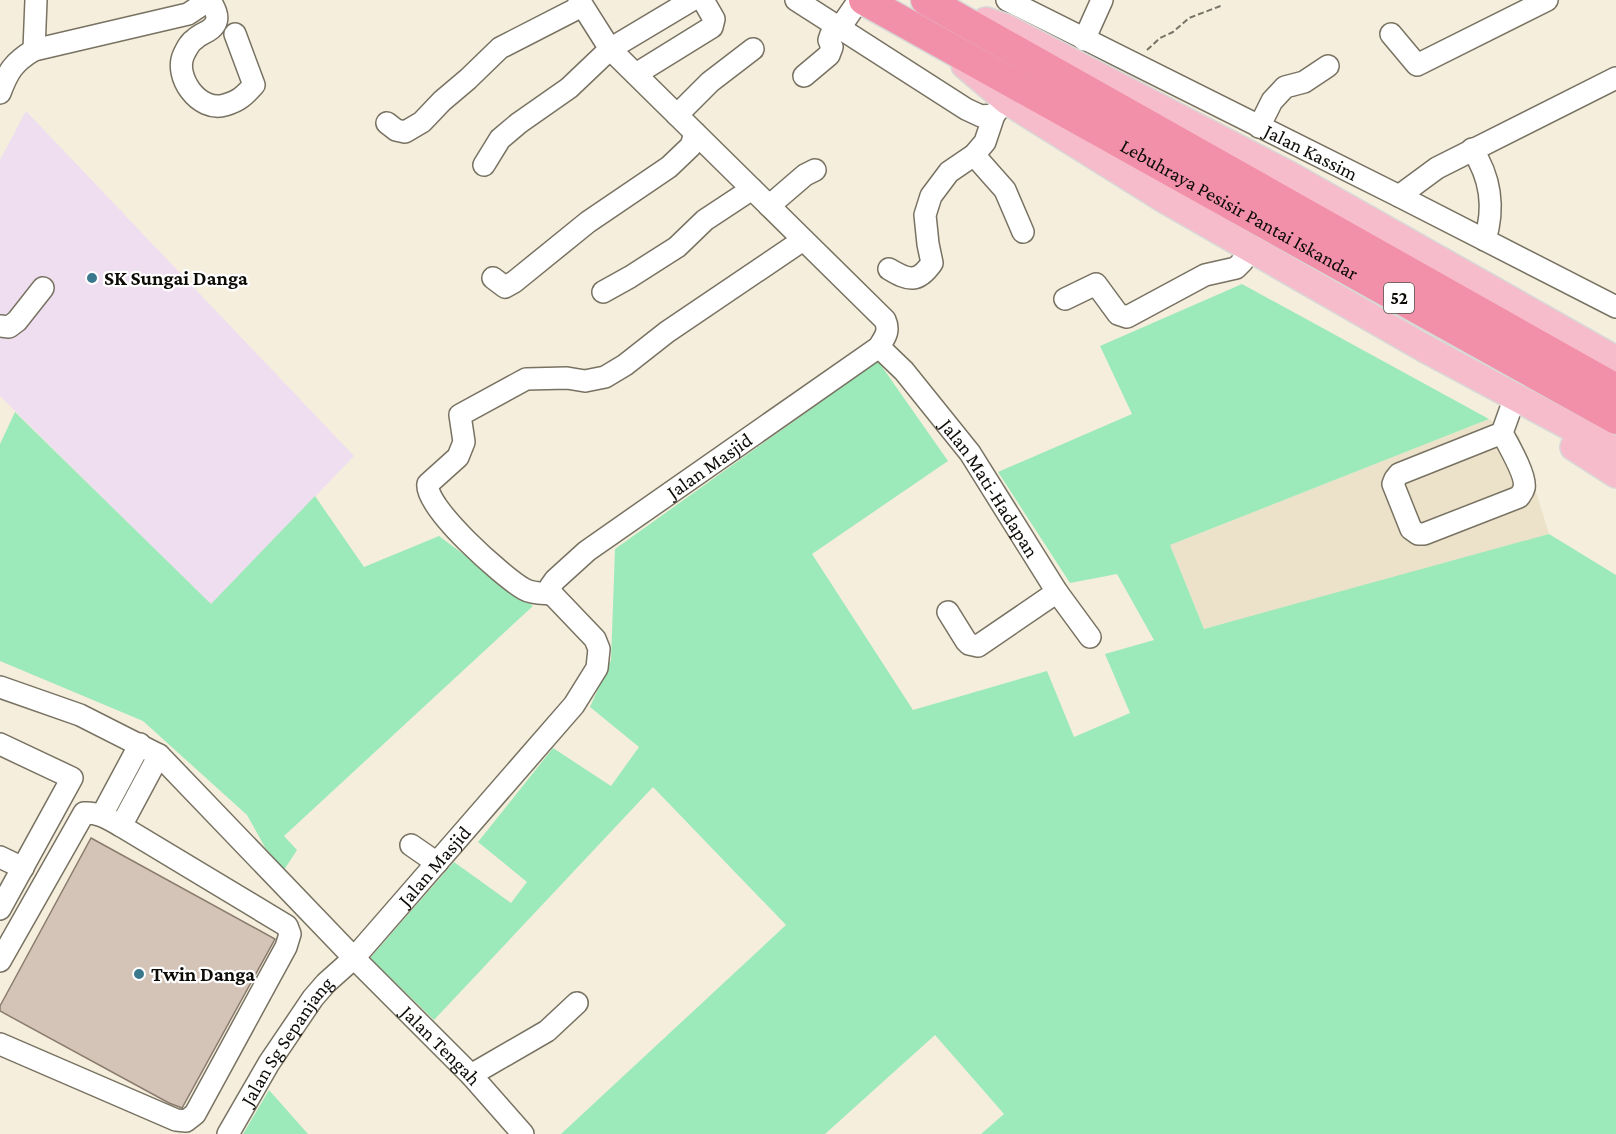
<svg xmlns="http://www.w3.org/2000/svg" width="1616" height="1134" font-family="'Crimson Pro',serif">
<rect width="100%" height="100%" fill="#f5eedc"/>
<path fill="#ebe2c9" d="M1489,419l30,17 30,98 -129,42 -216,53 -34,-84z"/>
<path fill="#efdef0" d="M26,111l328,345 -143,149 -211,-209v-236z"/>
<g fill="#9ceab9">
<path d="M1242,284l247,135 -319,126 34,84 345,-95 67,41v559h-635l23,-20 -69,-79 -110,99h-264l225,-209 -133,-138 -219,233 -64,-62 84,-96 57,41 16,-21 -49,-40 75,-94 58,38 28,-39 -49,-40 21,-47 4,-111 263,-188 70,100 -136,93 101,156 134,-39 27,66 56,-24 -25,-59 49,-14 -37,-66 -47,9 -72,-111 134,-58 -32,-68z"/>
<path d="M15,412l196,192 104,-108 49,71 75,-31 94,70 -249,230 13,14 -13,20 -18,-21 -19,-34 -104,-94 -143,-60v-217z"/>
<path d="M269,1090l39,44h-65z"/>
</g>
<path fill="#d4c4b8" stroke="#8a7b6f" stroke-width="1.5" d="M91,838l184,101 -93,169 -13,-5 -169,-92v-5z"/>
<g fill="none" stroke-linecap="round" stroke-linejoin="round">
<g stroke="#787262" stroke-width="24">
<g id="minor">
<path d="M210,0c3,6 9,15 6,22 -3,9 -15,11 -21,17 -5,3 -8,9 -11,15 -11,22 15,59 41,51 14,-4 19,-9 29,-20l-19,-51"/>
<path d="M796,0l170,109 15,7 13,-1 12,-15"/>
<path id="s1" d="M1007,0l392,196 217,111"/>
<path d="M1391,34l26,31 130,-65"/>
<path d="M1084,40l18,-40"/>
<path d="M34,50l2,-50"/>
<path d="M636,74l76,-47 2,-8 -11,-19"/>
<path d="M804,76l25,-21 3,-8 -3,-7 2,-6 8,-5 20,-29"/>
<path d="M0,93c8,-22 14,-31 34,-43l154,-36 21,-14"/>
<path d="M677,115l33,-33 43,-33"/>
<path d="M387,123l9,7 9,2 17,-10 20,-21 26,-22 32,-31 82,-42"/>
<path d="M1259,127l13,-26 13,-14 19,-5 24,-16"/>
<path d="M1472,149c19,29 23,58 13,91"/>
<path d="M974,155l31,35 18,42"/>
<path d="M484,165l16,-26 19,-16 50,-35 41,-39 82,-49"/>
<path d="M1399,196l38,-28 179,-90"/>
<path d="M769,206l36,-31 10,-5"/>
<path d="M889,269c20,12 29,14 43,-6l-4,-19 -3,-29 6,-19 18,-24 25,-17 11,-13 9,-27"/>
<path d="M493,278l12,9 9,-5 74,-60 81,-55 22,-21 4,-13"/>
<path d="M603,292l27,-15 47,-30 28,-27 47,-31"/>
<path d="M1065,299l31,-15 22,30 9,3 78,-42 31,-7 6,-6 9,-14"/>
<path d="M0,326l9,1 8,-6 26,-33"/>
<path id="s2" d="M879,347l25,24 66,82 87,139 33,45"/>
<path d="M1502,433l-103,41 -4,5 -2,5 18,45 7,5h6l95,-37c2,-3 4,-5 5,-9 3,-11 -16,-44 -22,-55l9,-25"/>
<path d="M552,594c-9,-1 -20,0 -28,-5 -20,-11 -101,-83 -96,-105l30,-27 6,-15 -4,-27 66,-36 41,-1 18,3 20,-4 20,-12 42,-33 136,-92"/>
<path d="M948,612l18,29 3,3 9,2 79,-54"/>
<path id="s3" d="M0,687l80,28 79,40 195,203 117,117 52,59"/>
<path d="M0,744l72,34 -72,131"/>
<path d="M102,815l38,-71"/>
<path d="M121,826l38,-71"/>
<path d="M411,845l26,18"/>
<path d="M0,857l23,11"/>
<path d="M0,961l84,-148c14,-1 25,6 37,13l166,100 3,8 -4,13 -91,167 -9,7 -10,-1 -176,-76"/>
<path d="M471,1075l76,-44 30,-28"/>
<path id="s4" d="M228,1134l41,-71 44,-65 13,-15 28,-25 220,-253 23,-37 2,-19 -4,-10 -43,-45 -2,-7 5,-7 32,-29 292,-204c6,-10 11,-16 6,-27l-275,-271 -31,-49"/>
</g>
</g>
<g stroke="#d8d8d7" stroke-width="30">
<g id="major">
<path d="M986,21l20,7 283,147 327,185"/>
<path d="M965,65l41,35 160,100 258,148 192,103"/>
<path d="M1574,447l42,27"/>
</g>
</g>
<g stroke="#d8d8d7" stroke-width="33">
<g id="highway">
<path id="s5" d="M864,0l752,419"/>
<path d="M926,0l690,389"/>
</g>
</g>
<path stroke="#787368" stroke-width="2" stroke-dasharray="6 3" stroke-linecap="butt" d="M1147,50l13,-12 13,-6 16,-14 34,-13"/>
<use href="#minor" stroke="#fff" stroke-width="21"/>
<use href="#major" stroke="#f7bccb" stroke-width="27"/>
<use href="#highway" stroke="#f190a8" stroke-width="30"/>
</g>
<g fill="#39788d" stroke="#fff" stroke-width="2">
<circle cx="92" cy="278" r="6"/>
<circle cx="139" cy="974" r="6"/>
</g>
<g text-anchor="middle" stroke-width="4.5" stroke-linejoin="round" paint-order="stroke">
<rect fill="#fff" stroke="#565451" stroke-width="1.5" x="1384" y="283" width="30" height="30" rx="4.5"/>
<g font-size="18" font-weight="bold" fill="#0d0b06">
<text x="1399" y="304">52</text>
</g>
<g font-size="20" fill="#0d0b06" stroke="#fff">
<text dy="7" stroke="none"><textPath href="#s1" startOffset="340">Jalan Kassim</textPath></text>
<text dy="7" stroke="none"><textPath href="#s5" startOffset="430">Lebuhraya Pesisir Pantai Iskandar</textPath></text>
<text dy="7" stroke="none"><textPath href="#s4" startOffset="897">Jalan Masjid</textPath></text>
<text dy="7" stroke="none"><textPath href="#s2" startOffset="180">Jalan Mati-Hadapan</textPath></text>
<text dy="7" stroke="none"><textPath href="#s4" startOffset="340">Jalan Masjid</textPath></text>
<text dy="7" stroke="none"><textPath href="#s4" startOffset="110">Jalan Sg Sepanjang</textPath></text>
<text dy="7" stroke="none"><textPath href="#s3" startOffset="578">Jalan Tengah</textPath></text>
</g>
<g font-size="20" font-weight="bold" fill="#0d0b06" stroke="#fff" text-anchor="start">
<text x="104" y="285">SK Sungai Danga</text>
<text x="151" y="981">Twin Danga</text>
</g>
</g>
</svg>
